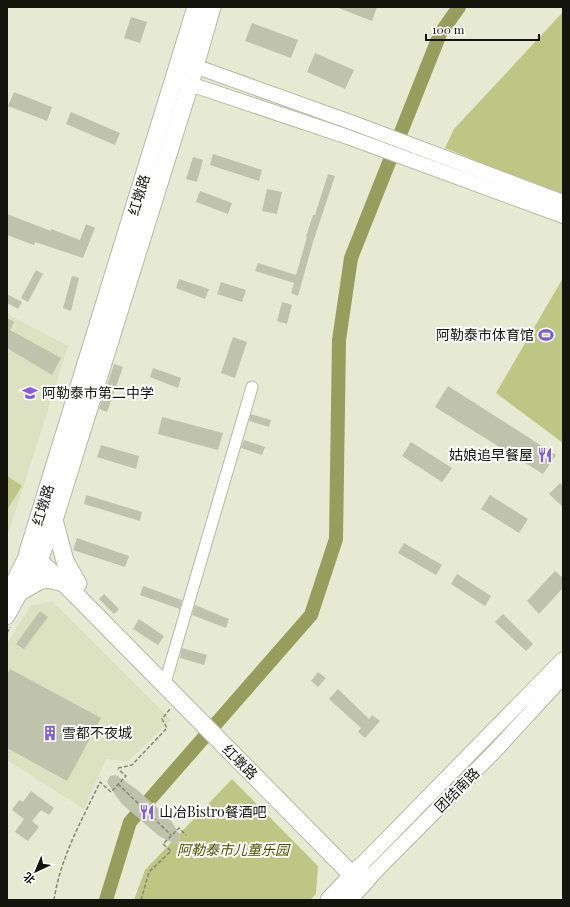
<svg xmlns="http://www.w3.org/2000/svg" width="570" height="907" font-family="'Playfair Display','Noto Sans SC',serif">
<rect width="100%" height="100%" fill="#e6ead2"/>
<g fill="#dce1c1">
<path d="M7,314l61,32 -61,192z"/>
<path d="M52,601l119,119 -43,41 -22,-2 -22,50 -77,-49v-116l23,-38z"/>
</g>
<g fill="#bec684">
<path d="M563,12v185l-118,-49 9,-19z"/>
<path d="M563,278v165l-67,-50z"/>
<path d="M7,476l15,10 -15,24z"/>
<path d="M232,779l86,87 -2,28 -6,6h-176l11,-30z"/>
</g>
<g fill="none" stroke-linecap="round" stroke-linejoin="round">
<path stroke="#979e5d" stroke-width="14" d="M106,900l24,-78 181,-207 25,-76 3,-199 12,-82 89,-224 19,-27"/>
</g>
<g fill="#bfc3ab">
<path d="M336,7h41l-5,14z"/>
<path d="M131,17l16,5 -7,21 -16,-5z"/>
<path d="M252,23l46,17 -7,18 -46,-17z"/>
<path d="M315,53l39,17 -9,19 -38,-17z"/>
<path d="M14,92l38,15 -5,14 -39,-15z"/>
<path d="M71,112l49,21 -5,12 -49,-21z"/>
<path d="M213,154l49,16 -3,11 -49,-16z"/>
<path d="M193,157l10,3 -6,22 -11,-3z"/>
<path d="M328,174l7,2 -22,66 -15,54 -7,-3 3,-10 -39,-12 3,-8 38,12 11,-38 -1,-1 7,-21h2z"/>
<path d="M267,189l15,3 -5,22 -15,-3z"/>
<path d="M200,191l32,12 -4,11 -32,-12z"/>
<path d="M7,214l44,17v-2l29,11 6,-16 9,4 -12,30 -48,-16 -1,3 -27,-10z"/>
<path d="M36,270l7,4 -15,28 -7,-4z"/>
<path d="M72,276l7,2 -8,33 -8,-3z"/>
<path d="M179,279l30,10 -4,10 -29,-11z"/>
<path d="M221,282l25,8 -4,12 -25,-8z"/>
<path d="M7,294l15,8 -4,7 -11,-6z"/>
<path d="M282,302l10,3 -5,19 -10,-3z"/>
<path d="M7,318l7,4 -4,8 51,28 -9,17 -45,-27z"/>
<path d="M233,337l14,5 -12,36 -14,-5z"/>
<path d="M114,364l9,3 -16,45 -8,-3z"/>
<path d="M153,368l28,10 -3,10 -28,-11z"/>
<path d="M448,386l108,69 -13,19 -108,-67z"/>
<path d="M251,414l20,6 -2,7 -20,-6z"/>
<path d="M162,417l61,16 -5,17 -60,-16z"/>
<path d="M244,440l21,7 -3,8 -21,-7z"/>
<path d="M411,442l41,26 -10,14 -40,-26z"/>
<path d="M101,445l38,11 -3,13 -39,-12z"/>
<path d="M560,483l3,3v21l-14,-13z"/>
<path d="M86,495l56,17 -2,9 -56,-17z"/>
<path d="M490,495l38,24 -9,14 -38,-24z"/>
<path d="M77,538l52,18 -4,11 -52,-17z"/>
<path d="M404,543l38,22 -6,10 -38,-22z"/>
<path d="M555,571l8,7v10l-24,26 -12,-13z"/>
<path d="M457,574l34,22 -6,10 -34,-22z"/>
<path d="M143,586l39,14 -2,9 -40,-14z"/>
<path d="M104,594l15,15 -5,5 -15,-15z"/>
<path d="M195,605l34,14 -3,9 -34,-13z"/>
<path d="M40,611l8,6 -24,32 -8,-5z"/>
<path d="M503,614l30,30 -7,7 -31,-29z"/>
<path d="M139,619l25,17 -6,9 -25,-16z"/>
<path d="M182,648l25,7 -3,10 -24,-7z"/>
<path d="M10,669l91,49 -34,63 -60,-33v-74z"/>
<path d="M318,672l8,6 -8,9 -7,-6z"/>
<path d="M338,689l31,30 3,-4 8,6 -15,17 -7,-6 3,-4 -32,-29z"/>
<path d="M116,775l20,14 34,30 10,16 1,4 -1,3 -5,2 -16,-8 -37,-32 -6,-8 -9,-14 3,-6z"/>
<path d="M31,791l23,17 -5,7 -8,-5 -9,11 7,6 -11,14 -13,-9 9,-13 -12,-9 7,-10 4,2z"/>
</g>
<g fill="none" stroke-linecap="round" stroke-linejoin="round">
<g stroke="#b6b9a2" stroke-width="13">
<path id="minor" d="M167,676l85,-289"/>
</g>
<g stroke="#b6b9a2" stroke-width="16">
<g id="major">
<path d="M186,63l170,61 207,78"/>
<path d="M181,81l167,56 215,79"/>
<path d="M7,594l21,-42"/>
<path d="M7,617l32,-57"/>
<path d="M360,866l203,-207"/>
<path d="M370,877l124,-125 69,-75"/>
</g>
</g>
<g stroke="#b6b9a2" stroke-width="19">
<g id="highway">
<path d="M196,7l-168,545 36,31 298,302"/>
<path d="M54,520l11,41 13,23"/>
<path d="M39,560l15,-40 136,-436 22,-77"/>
<path d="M20,592l19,-11 9,-2 16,4"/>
<path d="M329,900l31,-33"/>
<path d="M348,900l21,-23"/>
</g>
</g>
<g stroke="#858877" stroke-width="1.5" stroke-dasharray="4 2" stroke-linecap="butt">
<path d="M7,633l3,-6"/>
<path d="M118,768l14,-3 35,-37 -5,-9 8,-10"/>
<path d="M118,784l53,51"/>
<path d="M54,900c6,-42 28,-80 46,-118l11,10 15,-16 -8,-7"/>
<path d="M141,900l8,-28 22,-21 -8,-7 16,-16 7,7"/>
</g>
<use href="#minor" stroke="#fff" stroke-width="11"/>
<use href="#major" stroke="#fff" stroke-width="14"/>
<use href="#highway" stroke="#fff" stroke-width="17"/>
</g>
<defs>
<g id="stadium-bare" transform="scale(1.2)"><path d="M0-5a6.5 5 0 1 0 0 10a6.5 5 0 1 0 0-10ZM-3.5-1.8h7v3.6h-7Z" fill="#835ed8" stroke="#fff" stroke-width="2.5" paint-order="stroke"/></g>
<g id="school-bare" transform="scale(1.2)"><path d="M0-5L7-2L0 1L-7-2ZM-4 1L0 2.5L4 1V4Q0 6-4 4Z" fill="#835ed8" stroke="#fff" stroke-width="2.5" paint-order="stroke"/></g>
<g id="restaurant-bare" transform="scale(1.2)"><path d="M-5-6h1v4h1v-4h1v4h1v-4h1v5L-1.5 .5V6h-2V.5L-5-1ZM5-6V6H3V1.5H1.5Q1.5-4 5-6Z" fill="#835ed8" stroke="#fff" stroke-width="2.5" paint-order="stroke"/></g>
<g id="building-bare" transform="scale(1.2)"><path d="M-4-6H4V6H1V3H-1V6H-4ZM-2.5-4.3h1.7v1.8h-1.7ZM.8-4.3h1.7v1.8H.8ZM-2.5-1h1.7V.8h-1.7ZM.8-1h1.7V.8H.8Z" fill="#835ed8" stroke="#fff" stroke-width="2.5" paint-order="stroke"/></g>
</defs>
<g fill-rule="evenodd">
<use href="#stadium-bare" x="546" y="335"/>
<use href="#school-bare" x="30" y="393"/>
<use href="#restaurant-bare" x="545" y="455"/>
<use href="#building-bare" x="50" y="733"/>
<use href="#restaurant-bare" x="147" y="812"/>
</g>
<g text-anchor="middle" stroke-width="4" stroke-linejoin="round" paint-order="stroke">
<g font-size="14" fill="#13140c" stroke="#fff">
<text transform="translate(139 195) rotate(-73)" y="5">红墩路</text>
<text transform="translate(43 505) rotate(-73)" y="5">红墩路</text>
<text transform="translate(240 762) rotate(45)" y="5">红墩路</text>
<text transform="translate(457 790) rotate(-45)" y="5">团结南路</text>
</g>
<g font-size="14" fill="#13140c" stroke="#fff" text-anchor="start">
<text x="534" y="340" text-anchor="end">阿勒泰市体育馆</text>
<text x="42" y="398">阿勒泰市第二中学</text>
<text x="533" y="460" text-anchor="end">姑娘追早餐屋</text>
<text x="62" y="738">雪都不夜城</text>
<text x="159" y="817">山冶Bistro餐酒吧</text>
</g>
<g font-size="14" font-style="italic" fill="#4c5100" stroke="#fff">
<text x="233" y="855">阿勒泰市儿童乐园</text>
</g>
</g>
<rect width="570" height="907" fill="none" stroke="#13140c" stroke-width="16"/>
<g transform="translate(36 871) rotate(224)" stroke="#ffffff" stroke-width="3" paint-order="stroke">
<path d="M0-3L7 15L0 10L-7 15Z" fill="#13140c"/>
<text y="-6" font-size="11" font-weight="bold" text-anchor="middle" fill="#13140c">北</text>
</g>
<path d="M426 34v6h113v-6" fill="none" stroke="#13140c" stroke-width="2"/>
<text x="432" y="34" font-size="12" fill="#13140c" stroke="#ffffff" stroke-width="3" paint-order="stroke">100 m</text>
</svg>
